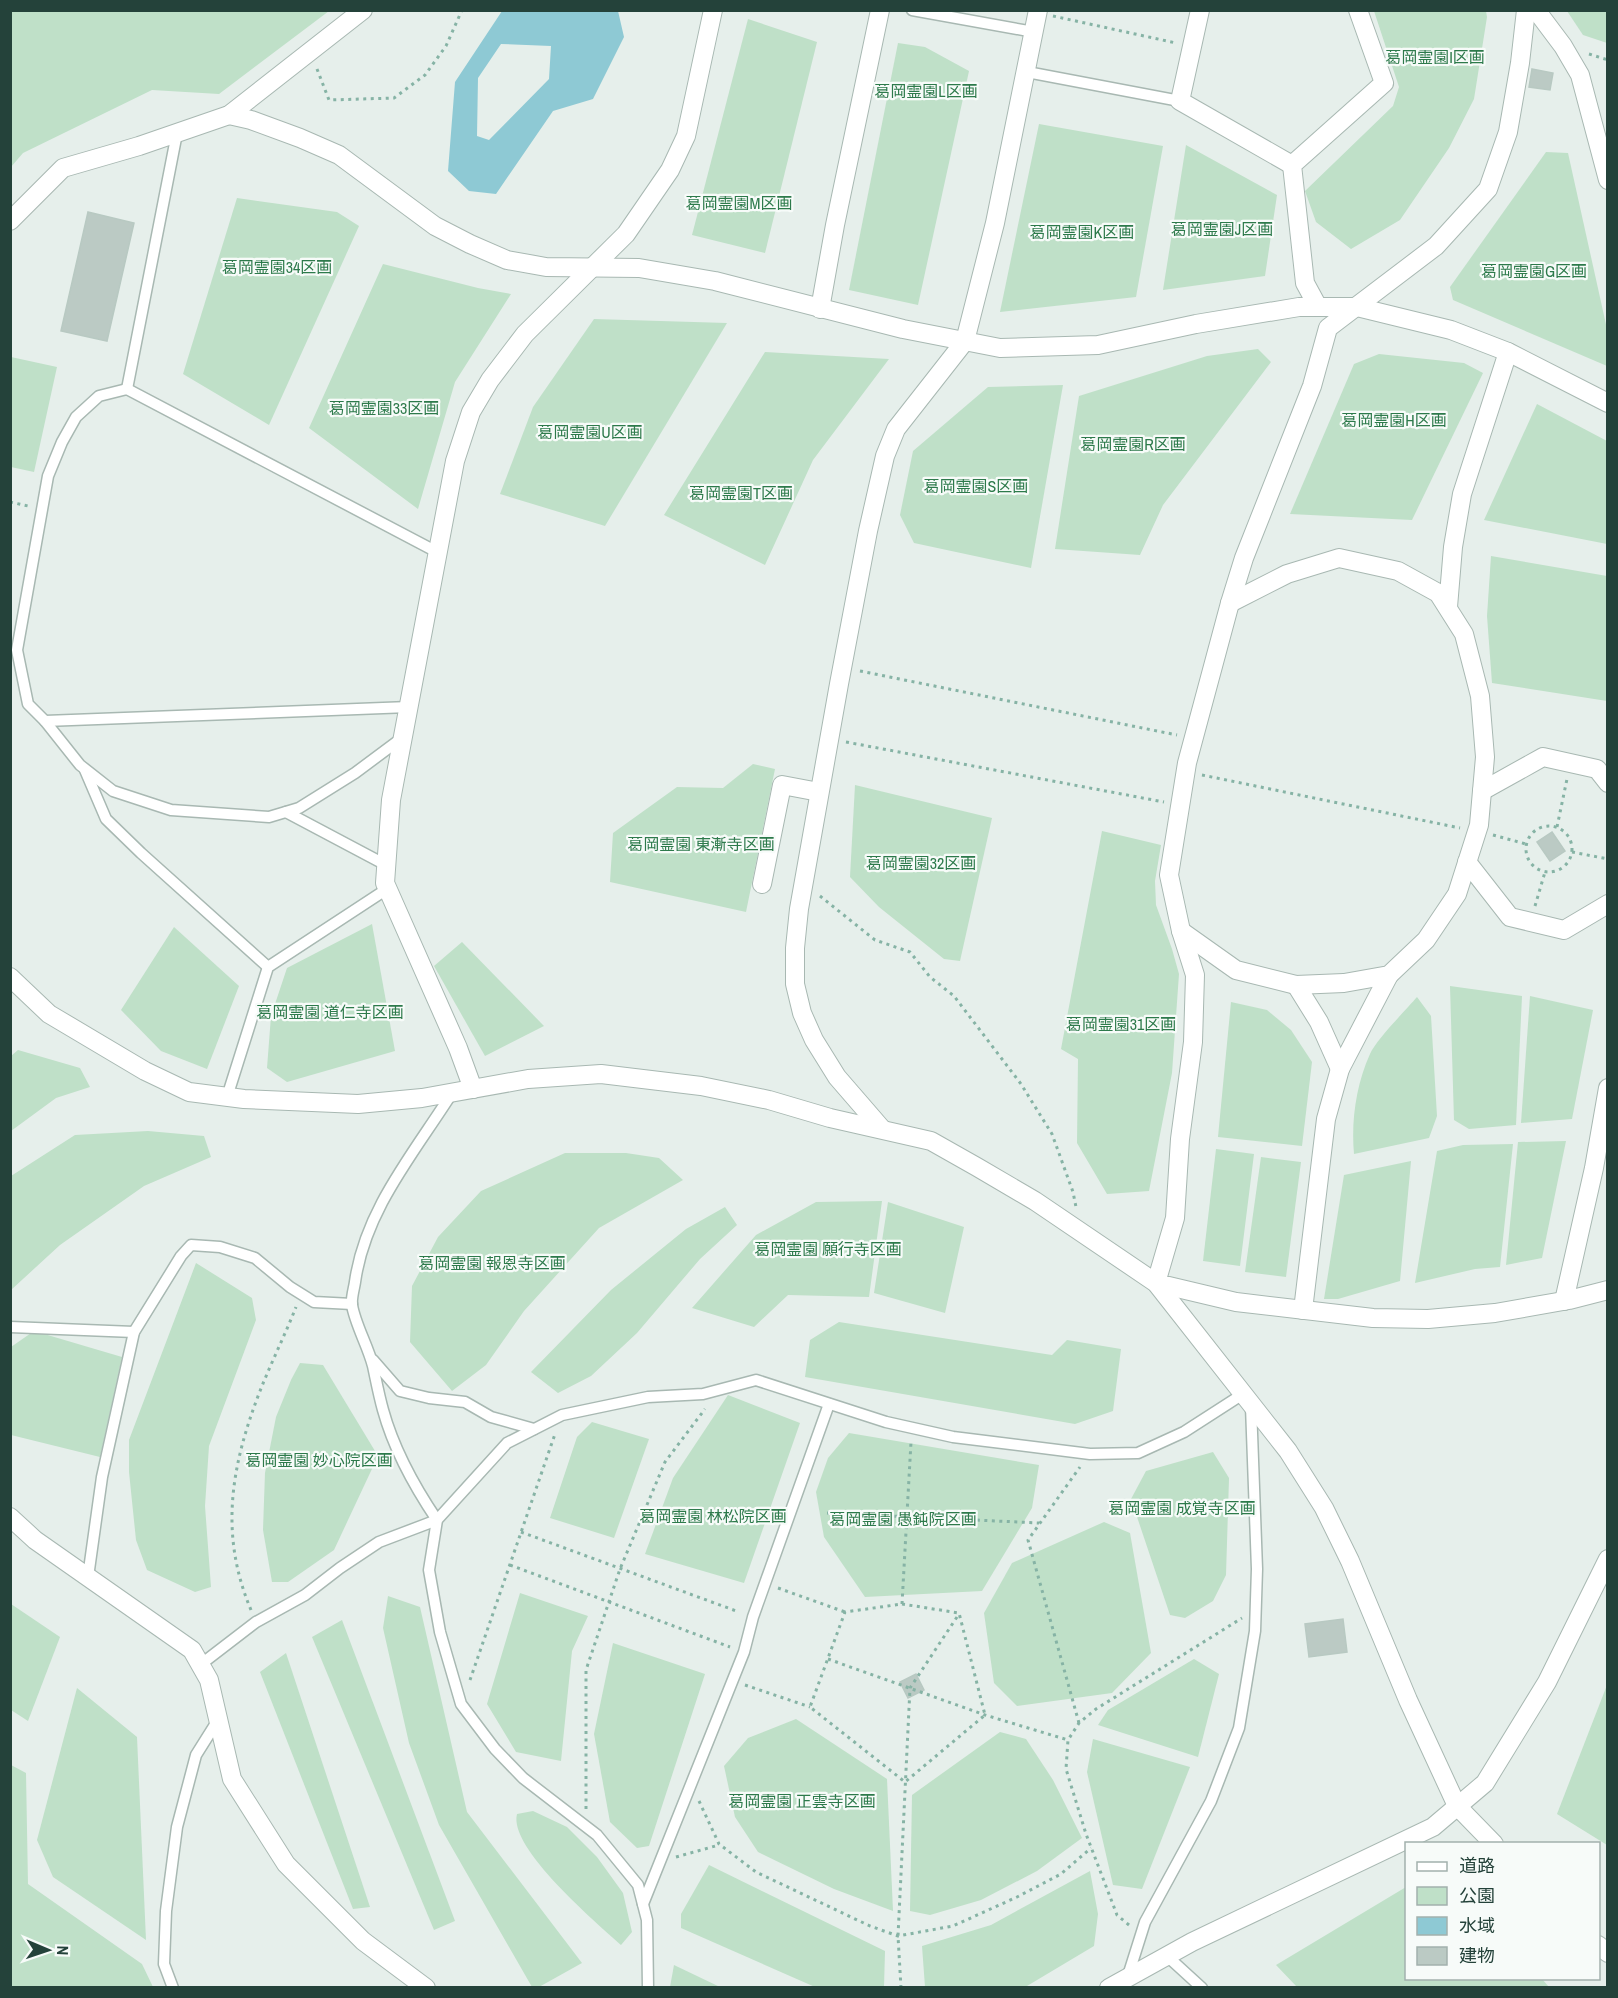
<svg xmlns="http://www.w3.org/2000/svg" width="1618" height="1998" font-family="'Archivo Narrow','Noto Sans JP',sans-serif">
<rect width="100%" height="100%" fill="#e6efeb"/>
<g fill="#bfe0c8">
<path d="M11,10h318v1l-110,83 -67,-4 -129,63 -12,14z"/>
<path d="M1374,11h112l1,6 -13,82 -25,49 -49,72 -49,29 -35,-27 -11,-31 88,-85 6,-19z"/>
<path d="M1567,11h40v32l-24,-8z"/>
<path d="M748,19l69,23 -52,211 -73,-18z"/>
<path d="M898,43l27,4 44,24 -51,234 -69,-15z"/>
<path d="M1039,124l124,22 -27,151 -136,15z"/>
<path d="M1186,145l91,50 -12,81 -102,14z"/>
<path d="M1546,152l22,1 39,176v37l-154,-66 -3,-13z"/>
<path d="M237,198l100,14 22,14 -90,199 -86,-51z"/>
<path d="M383,264l95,24 33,6 -56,88 -37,127 -109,-81z"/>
<path d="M594,319l133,4 -122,203 -105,-32 33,-87z"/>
<path d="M1258,349l13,13 -108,143 -23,50 -85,-6 24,-153 128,-40z"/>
<path d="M765,352l124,7 -76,101 -48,105 -101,-50z"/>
<path d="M1379,354l85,9 19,10 -71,147 -122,-6 64,-150z"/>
<path d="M11,357l46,10 -23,105 -23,-5z"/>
<path d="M1063,385l-32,183 -117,-25 -14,-28 13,-64 75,-64z"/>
<path d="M1537,404l70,37v103l-123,-24z"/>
<path d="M1491,556l116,20v125l-115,-18 -5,-67z"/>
<path d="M753,764l22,5 -29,143 -136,-30 3,-49 64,-46 46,1z"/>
<path d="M855,785l137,33 -32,143 -16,-2 -65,-52 -29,-30z"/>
<path d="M1102,831l59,14 -6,36 1,24 16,44 7,25 -7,99 -23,118 -42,3 -30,-51 1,-84 -17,-10z"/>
<path d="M372,924l23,127 -108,31 -20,-14 4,-52 16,-48z"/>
<path d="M174,927l65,59 -32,83 -46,-18 -40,-41z"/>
<path d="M462,942l82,84 -59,30 -51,-90z"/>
<path d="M1450,986l72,10 -6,129 -47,4 -15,-9z"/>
<path d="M1530,996l63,14 -21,109 -51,4z"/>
<path d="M1417,997l14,19 6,100 -8,22 -75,16c-3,-33 2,-69 16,-100 6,-14 35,-43 47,-57z"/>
<path d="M1231,1002l36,8 24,20 21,32 -10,84 -84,-9z"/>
<path d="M18,1050l62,18 10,19 -34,11 -45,33v-75z"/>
<path d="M148,1131l56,5 7,21 -67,29 -84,59 -49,45v-114l64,-41z"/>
<path d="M1566,1141l-24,117 -36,7 12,-123z"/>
<path d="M1513,1144l-13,123 -25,2 -60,14 22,-132 26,-6z"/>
<path d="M1216,1149l38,5 -14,112 -37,-5z"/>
<path d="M565,1153h61l33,5 24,22 -84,48 -75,83 -38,54 -34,26 -42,-49 2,-56 26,-49 43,-46z"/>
<path d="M1261,1157l40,5 -15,115 -41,-5z"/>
<path d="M1411,1161l-11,120 -62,18h-14l20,-124z"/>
<path d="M882,1201l-13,96 -81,-2 -34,32 -62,-19 64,-73 60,-33z"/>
<path d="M888,1202l76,25 -19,86 -71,-20z"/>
<path d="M725,1207l12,18 -37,34 -63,74 -46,43 -33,17 -27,-21 80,-82 75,-61z"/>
<path d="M196,1263l56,35 4,22 -47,126 -4,60 6,81 -16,5 -48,-22 -11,-30 -7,-68v-32z"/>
<path d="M839,1322l213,33 15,-15 54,9 -8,62 -38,13 -270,-47 5,-37z"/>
<path d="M34,1331l88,26 -22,100 -89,-22v-88z"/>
<path d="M300,1363l23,2 55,91 -44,94 -46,32h-16l-9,-52 2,-57 11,-56 15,-37z"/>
<path d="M728,1395l72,28 -56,160 -99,-29 28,-76z"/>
<path d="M592,1422l57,17 -35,99 -64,-20 27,-81z"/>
<path d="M849,1433l190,32 -7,43 -50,83 -117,6 -41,-60 -8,-45 12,-34z"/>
<path d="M1213,1452l16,26 -3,97 -13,26 -28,17 -15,-3 -39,-116 15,-28z"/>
<path d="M1104,1522l26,11 21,120 -39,40 -95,13 -23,-23 -10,-70 28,-50z"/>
<path d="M520,1593l68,23 -16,35 -11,110 -45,-9 -29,-48z"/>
<path d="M388,1596l32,11 47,205 115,151 -43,24h-7l-93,-162 -30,-82 -26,-115z"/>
<path d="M11,1604l49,33 -32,84 -17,-11z"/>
<path d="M342,1620l113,301 -21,9 -122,-293z"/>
<path d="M613,1643l92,31 -56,172 -12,2 -27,-26 -16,-88z"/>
<path d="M286,1653l84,254 -17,2 -93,-237z"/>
<path d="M1194,1659l25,15 -21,83 -100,-32 10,-15z"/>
<path d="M1607,1685v160l-50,-31z"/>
<path d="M77,1688l60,49 9,203 -93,-63 -16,-37z"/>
<path d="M796,1719l91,60 6,132 -59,-22 -76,-37 -23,-35 -11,-51 24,-28z"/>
<path d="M1000,1732l26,7 27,41 29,58 -45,33 -56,29 -51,15 -20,-4 2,-116z"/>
<path d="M1093,1739l97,28 -48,122 -29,-4 -26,-113z"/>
<path d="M11,1765l15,8 2,111 114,80 11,23h-142z"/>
<path d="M533,1811l34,16 30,30 26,36 9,39 -11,13c-24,-22 -113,-97 -104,-131z"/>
<path d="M709,1865l176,86 -1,36h-69l-134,-59v-14z"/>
<path d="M1090,1871l8,43 -4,32 -67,40 -102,1 -3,-41 69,-21z"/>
<path d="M1406,1887v91l136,1 7,8h-252l-21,-22z"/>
<path d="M674,1965l46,22h-50z"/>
</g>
<path fill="#8ec9d4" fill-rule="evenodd" d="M502,11h116l6,26 -31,62 -40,12 -57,83 -27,-3 -21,-20 7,-89zM501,44l50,2 -2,33 -60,61 -12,-4 1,-58z"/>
<g fill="#bbcac4" stroke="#b8c9c2" stroke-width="1.5">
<path d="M1532,69l21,4 -3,17 -21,-3z"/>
<path d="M88,212l46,11 -27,118 -46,-10z"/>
<path d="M1552,832l13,19 -15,10 -13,-19z"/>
<path d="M1343,1619l4,33 -38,5 -4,-33z"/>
<path d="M916,1674l8,16 -16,8 -8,-16z"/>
</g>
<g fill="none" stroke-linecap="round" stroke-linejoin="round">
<g stroke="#a8b8b2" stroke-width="13">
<g id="service">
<path d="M912,10l122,22"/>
<path d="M1027,72l153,29"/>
<path d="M127,389l50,-256"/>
<path d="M409,707l-364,14 -17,-17 -11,-54 31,-174 14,-34 14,-25 23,-21 28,-7 310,163"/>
<path d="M45,721l35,44 33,26 58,19 98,7 30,-9 56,-35 47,-35"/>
<path d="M85,770l21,49 35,34 127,114"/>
<path d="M286,812l100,53"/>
<path d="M227,1097l41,-130 119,-78"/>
<path d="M10,1327l124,5"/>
<path d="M373,1360l27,31 29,7 36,4 26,15 43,12"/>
<path d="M88,1577l14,-100 32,-145 47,-76 10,-11 29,2 35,11 35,29 24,15 38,2"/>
<path d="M200,1665l56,-43 49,-27 35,-27 39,-26 58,-22c-23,-34 -43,-70 -54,-110 -4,-14 -7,-30 -10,-44 -5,-20 -18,-42 -21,-61 -1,-7 2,-16 3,-23 10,-72 59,-129 97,-189"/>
<path d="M643,1904l101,-252 9,-35 76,-213"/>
<path d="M1167,1956l35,32"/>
<path d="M1127,1979l18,-57 66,-121 28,-73 16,-97 2,-62 -6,-163"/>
<path d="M173,1988l-9,-24 2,-53 11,-84 19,-72 22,-35"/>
<path d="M648,1988l-1,-68 -9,-35 -41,-50 -74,-57 -28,-29 -34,-45 -21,-72 -11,-62 8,-50 70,-77 55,-28 86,-18 55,-3 53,-14 130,42 67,15 137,17 48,-1 46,-21 59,-38"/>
</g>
</g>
<g stroke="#a8b8b2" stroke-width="20">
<g id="minor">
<path d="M1200,10l-20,91 112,64"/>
<path d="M1526,10l-6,53 -12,69 -20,57 -52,57 -108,82 -16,58 -68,172 -14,45 -43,160 -18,112 12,56 14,44 -2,67 -13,97 -5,79 -19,65 80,19 137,16 55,1 67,-6 74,-13 39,-10"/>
<path d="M1536,10l27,36 17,29 28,105"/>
<path d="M229,115l22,5 49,18 39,17 96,71 35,18 37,16 39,7 93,1 76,13 188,48 97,19 98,-3 98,-21 103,-17h58l94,23 57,22 100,51"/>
<path d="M10,221l53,-53 76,-22 90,-31 134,-105"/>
<path d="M1318,307l-13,-24 -13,-118 92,-82 -26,-73"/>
<path d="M820,309l15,-84 45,-215"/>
<path d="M1448,607l5,-60 9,-53 46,-142"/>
<path d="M1482,791l61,-34 54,12 11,14"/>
<path d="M1467,862l43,55 54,13 44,-26"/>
<path d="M762,884l20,-99 37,7"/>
<path d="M1181,931l55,39 60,15 48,-2 45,-8 37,-35 31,-46 22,-69 6,-68 -5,-61 -16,-62 -26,-41 -40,-22 -59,-13 -52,16 -57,29"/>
<path d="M10,977l39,37 96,57 44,21 55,7 114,5 64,-6 106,-19 73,-5 100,12 68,14 61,18 101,23 46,26 58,34 121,82 132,168 36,57 26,53 58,139 49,106 37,38"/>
<path d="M1296,985l23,37 21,47"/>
<path d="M473,1089l-15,-41 -73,-165 6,-83 64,-339 16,-49 19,-32 35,-46 101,-100 44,-64 16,-34 27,-126"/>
<path d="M882,1129l-45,-52 -23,-37 -12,-27 -7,-29v-36l4,-39 40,-225 29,-153 17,-75 11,-27 69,-88 30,-118 43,-213"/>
<path d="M1564,1301l30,-133 14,-80"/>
<path d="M1303,1310l23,-191 14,-50 49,-94"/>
<path d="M10,1517l25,23 157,110 17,30 23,99 54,85 77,77 63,47"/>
<path d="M1598,1945l10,8"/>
<path d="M1109,1988l83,-46 241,-115 52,-44 62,-101 61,-123"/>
</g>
</g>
<g stroke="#86b3a5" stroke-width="3" stroke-dasharray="3 4.5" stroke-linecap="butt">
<path d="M1053,16l123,27"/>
<path d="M1589,54l19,6"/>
<path d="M317,69l12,31 65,-2 31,-23 21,-29 16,-36"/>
<path d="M10,502l18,4"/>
<path d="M860,671l317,64"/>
<path d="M846,742l318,60"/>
<path d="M1202,775l258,53"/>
<circle cx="1549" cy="849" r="23"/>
<path d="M1557,827l10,-48"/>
<path d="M1493,835l33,9"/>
<path d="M1572,852l36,7"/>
<path d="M820,896l55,44 35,12 20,25 24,19 67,88 31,50 21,58 3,15"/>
<path d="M1535,906l10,-34"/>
<path d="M827,1513l212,10"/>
<path d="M521,1532l218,80"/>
<path d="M510,1565l220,82"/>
<path d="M778,1588l67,24"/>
<path d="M902,1604l57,9 26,102 -80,67 -95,-75 35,-95z"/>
<path d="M902,1604l9,-162"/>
<path d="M251,1610c-32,-76 -20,-144 9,-219 11,-28 25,-56 36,-84"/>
<path d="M828,1659l157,56 83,25"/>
<path d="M470,1680l85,-246"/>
<path d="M745,1685l65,22"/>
<path d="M1079,1723l-51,-183 52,-73"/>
<path d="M699,1801l20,43 37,28 114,54 28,10 55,-10 64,-29 44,-23 30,-26"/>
<path d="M586,1809v-139l34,-101 45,-107 40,-53"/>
<path d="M676,1857l43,-12"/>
<path d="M1129,1925l-12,-10 -31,-81 -20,-65 2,-29 11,-17 17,-14 146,-91"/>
<path d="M901,1988l-3,-52 12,-248 49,-74"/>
</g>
<use href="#service" stroke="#fff" stroke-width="10"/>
<use href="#minor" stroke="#fff" stroke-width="18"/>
</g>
<g text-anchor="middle" stroke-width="4.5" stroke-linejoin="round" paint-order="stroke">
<g font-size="16" fill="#2d7a4b" stroke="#f7fbf9">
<text x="1435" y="63">葛岡霊園I区画</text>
<text x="926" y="97">葛岡霊園L区画</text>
<text x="739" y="209">葛岡霊園M区画</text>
<text x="1222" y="235">葛岡霊園J区画</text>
<text x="1082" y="238">葛岡霊園K区画</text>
<text x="277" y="273">葛岡霊園34区画</text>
<text x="1534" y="277">葛岡霊園G区画</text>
<text x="384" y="414">葛岡霊園33区画</text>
<text x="1394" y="426">葛岡霊園H区画</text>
<text x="590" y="438">葛岡霊園U区画</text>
<text x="1133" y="450">葛岡霊園R区画</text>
<text x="976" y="492">葛岡霊園S区画</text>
<text x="741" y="499">葛岡霊園T区画</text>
<text x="701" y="850">葛岡霊園 東漸寺区画</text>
<text x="921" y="869">葛岡霊園32区画</text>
<text x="330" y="1018">葛岡霊園 道仁寺区画</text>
<text x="1121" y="1030">葛岡霊園31区画</text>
<text x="828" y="1255">葛岡霊園 願行寺区画</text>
<text x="492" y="1269">葛岡霊園 報恩寺区画</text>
<text x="319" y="1466">葛岡霊園 妙心院区画</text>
<text x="1182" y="1514">葛岡霊園 成覚寺区画</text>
<text x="713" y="1522">葛岡霊園 林松院区画</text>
<text x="903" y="1525">葛岡霊園 愚鈍院区画</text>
<text x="802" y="1807">葛岡霊園 正雲寺区画</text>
</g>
</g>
<rect width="1618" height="1998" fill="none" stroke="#24423a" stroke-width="24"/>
<rect x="1405" y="1842" width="195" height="138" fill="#f7fbf9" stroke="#a3b1ad" stroke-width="1.5"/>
<rect x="1417" y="1862" width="30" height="9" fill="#ffffff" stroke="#a3b1ad" stroke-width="1.5"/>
<text x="1459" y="1872" font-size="18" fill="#24423a">道路</text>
<rect x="1417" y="1887" width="30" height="18" fill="#bfe0c8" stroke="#a3b1ad" stroke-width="1.5"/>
<text x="1459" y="1902" font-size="18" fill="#24423a">公園</text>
<rect x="1417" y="1917" width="30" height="18" fill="#8ec9d4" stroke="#a3b1ad" stroke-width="1.5"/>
<text x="1459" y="1932" font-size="18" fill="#24423a">水域</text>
<rect x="1417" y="1947" width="30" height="18" fill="#bbcac4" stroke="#a3b1ad" stroke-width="1.5"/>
<text x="1459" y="1962" font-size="18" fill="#24423a">建物</text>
<g transform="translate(48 1950) rotate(92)" stroke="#f7fbf9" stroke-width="4.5" paint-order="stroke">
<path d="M0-4.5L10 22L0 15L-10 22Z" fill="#24423a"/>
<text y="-9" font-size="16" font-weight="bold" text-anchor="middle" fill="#24423a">N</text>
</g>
</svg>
